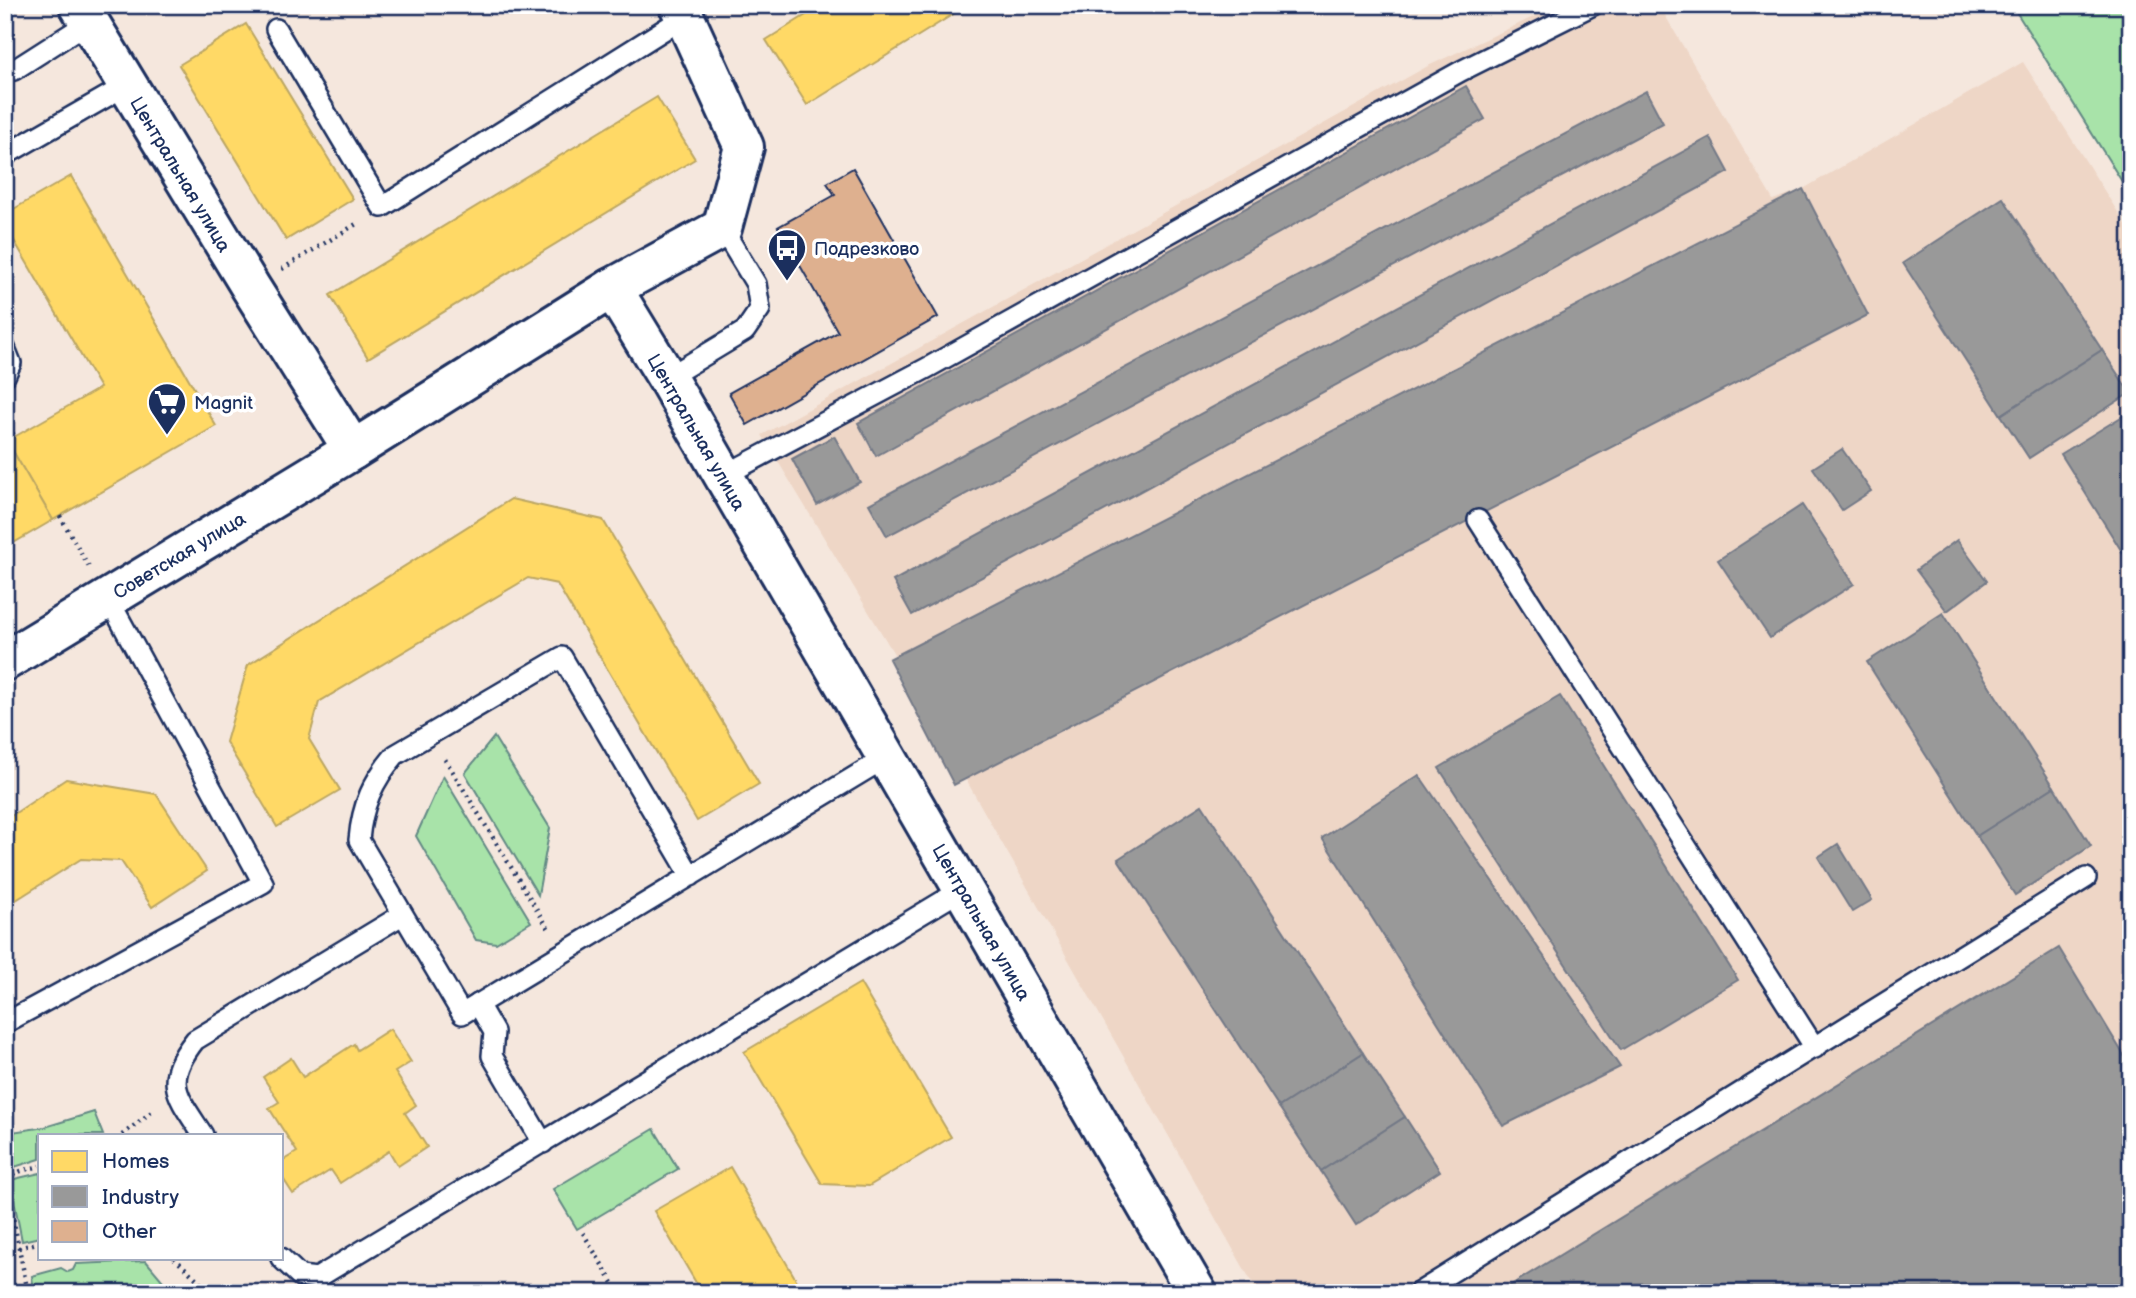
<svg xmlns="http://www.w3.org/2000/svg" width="2136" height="1298" font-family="'Balsamiq Sans',sans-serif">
<rect width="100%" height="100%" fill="#f5e7dd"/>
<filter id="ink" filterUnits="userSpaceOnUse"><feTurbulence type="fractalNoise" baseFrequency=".0143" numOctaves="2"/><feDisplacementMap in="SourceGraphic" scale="14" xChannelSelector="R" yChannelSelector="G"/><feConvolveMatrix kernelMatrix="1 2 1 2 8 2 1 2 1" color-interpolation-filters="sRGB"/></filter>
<g filter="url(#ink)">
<path fill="#eed6c6" d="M1559,5h100l114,195 30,-11 220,-127 108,171v1060h-873l-359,-631 -137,-227 666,-369z"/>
<g fill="#a8e3a9" stroke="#628984" stroke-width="2">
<path d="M2012,5h119v191z"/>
<path d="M494,737l56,91 -12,67 -73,-122z"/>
<path d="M443,776l88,146 -35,21 -20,-3 -60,-104z"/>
<path d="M94,1112l9,23h-63v24l-35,11v-37l40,-6z"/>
<path d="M654,1129l24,40 -101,60 -24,-40z"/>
<path d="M40,1173v64l-18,4 -12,-61z"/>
<path d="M146,1261l27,32h-139l-2,-17 29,-8 7,4 5,-2 3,-6z"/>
</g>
<g fill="#ffd966" stroke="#bba664" stroke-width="2">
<path d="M822,5h146l-161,100 -41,-65z"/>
<path d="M246,24l107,175 -67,41 -107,-175z"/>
<path d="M657,97l38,62 -327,199 -38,-63z"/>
<path d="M71,176l145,250 -163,94 -46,-79 93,-53 -95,-163v-11z"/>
<path d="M7,441l46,79 -48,28v-105z"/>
<path d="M511,499l92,21 156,264 -62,37 -140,-237 -29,-6 -209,124 -10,37 31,51 -63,37 -51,-85 22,-77z"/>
<path d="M66,779l90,15 51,77 -55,36 -31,-46 -40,-2 -76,48v-87z"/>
<path d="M860,983l91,154 -82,49 -47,-2 -78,-132z"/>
<path d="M390,1029l21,33 -16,10 21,33 -11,8 22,34 -29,19 -9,-15 -49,32 -9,-13 -38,24 -11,-17v-16l15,-9 -28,-44 10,-6 -16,-25 28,-19 12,19 51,-33 3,6z"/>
<path d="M730,1167l74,126h-102l-48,-82z"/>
</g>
<g fill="#999" stroke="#737987" stroke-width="2">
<path d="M1466,86l19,33 -609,337 -18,-33z"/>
<path d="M1646,91l17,32 -776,413 -18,-32z"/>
<path d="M1710,137l19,35 -817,443 -19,-34z"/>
<path d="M1803,189l65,126 -914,470 -65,-126z"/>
<path d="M2003,198l99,152 -101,65 -98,-152z"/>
<path d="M2102,350l28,43 -101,65 -28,-43z"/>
<path d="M2131,411v155l-70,-112z"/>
<path d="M834,436l26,46 -43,23 -25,-46z"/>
<path d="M1842,449l29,42 -29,19 -29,-42z"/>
<path d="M1802,505l52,79 -84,54 -52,-78z"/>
<path d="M1957,540l30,41 -40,30 -31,-41z"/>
<path d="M1943,613l111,174 -77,49 -110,-174z"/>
<path d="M1560,696l178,284 -117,70 -182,-282z"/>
<path d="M1419,775l201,292 -117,59 -181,-288z"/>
<path d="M2054,787l37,59 -76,49 -38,-59z"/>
<path d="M1202,805l161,248 -84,54 -161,-248z"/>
<path d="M1838,844l34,56 -20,12 -34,-55z"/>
<path d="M2059,948l72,119v226h-633z"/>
<path d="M1363,1053l42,64 -84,54 -42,-64z"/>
<path d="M1405,1117l35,54 -84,54 -35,-54z"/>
</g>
<path fill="#deb08f" stroke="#1b2f5e" stroke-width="2" d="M853,168l85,149 -191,108 -18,-32 109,-61 -60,-105 57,-32 -8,-12z"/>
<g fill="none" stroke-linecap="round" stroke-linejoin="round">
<g stroke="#1b2f5e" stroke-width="24">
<g id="service">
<path d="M276,29l106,178 307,-193"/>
<path d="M5,71l9,-1 75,-48"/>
<path d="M5,155l122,-70"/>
<path d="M5,348l6,15 -6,13"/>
<path d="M667,378l78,-47 15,-22 -4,-25 -34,-56"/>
<path d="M723,476l204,-108 534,-297 132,-66"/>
<path d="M1478,520l337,528"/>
<path d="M691,876l-129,-219 -167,98c-22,26 -33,50 -36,85l103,174 425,-257"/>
<path d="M478,1004l16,28 -2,24 51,87"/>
<path d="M5,1023l258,-140 -155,-285"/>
<path d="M203,1135c-26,-40 -41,-53 -8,-95l207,-125"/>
<path d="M281,1258l19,18 17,2 646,-389"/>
<path d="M1418,1293l668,-415"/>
</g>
</g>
<g stroke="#1b2f5e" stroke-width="44">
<g id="minor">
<path d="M612,288l110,-60 22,-81 -65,-142"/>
<path d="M5,661l348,-211"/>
</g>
</g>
<g stroke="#1b2f5e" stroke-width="44">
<path id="tertiary" d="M79,5l172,283 102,162 259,-162 55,90 530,915"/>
</g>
<g stroke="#1b2f5e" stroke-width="4.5" stroke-dasharray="2 5" stroke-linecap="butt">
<path d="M282,269l76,-46"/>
<path d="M5,421l10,16"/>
<path d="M60,516l29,51"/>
<path d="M445,759l105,172"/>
<path d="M122,1135l32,-25"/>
<path d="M5,1178l23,115"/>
<path d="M7,1178l14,-7 19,-5"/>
<path d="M583,1233l36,60"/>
<path d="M5,1252l35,-10"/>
<path d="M174,1258l24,22 8,13"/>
<path d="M463,1291l1,2"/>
</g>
<use href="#service" stroke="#fff" stroke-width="19"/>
<use href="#minor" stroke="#fff" stroke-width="38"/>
<use href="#tertiary" stroke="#fff" stroke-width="38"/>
</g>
</g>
<defs>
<g id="bus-pin" transform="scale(2.0125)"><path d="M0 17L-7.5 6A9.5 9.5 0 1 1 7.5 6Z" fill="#1b2f5e" stroke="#fff"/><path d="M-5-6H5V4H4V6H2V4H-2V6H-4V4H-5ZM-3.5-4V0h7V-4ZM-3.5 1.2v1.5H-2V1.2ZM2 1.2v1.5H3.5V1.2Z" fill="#fff"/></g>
<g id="supermarket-pin" transform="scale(2.0125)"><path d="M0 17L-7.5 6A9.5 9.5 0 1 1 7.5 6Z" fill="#1b2f5e" stroke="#fff"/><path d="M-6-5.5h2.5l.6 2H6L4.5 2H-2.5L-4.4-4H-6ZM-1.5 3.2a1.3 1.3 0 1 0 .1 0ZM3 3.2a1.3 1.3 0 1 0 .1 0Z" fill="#fff"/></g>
</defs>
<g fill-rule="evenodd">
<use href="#bus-pin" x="787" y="248"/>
<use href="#supermarket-pin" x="167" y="402"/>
</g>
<g text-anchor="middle" stroke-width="7" stroke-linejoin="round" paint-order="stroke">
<g font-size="19" fill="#1b2f5e" stroke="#fff">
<text transform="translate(181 174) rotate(59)" y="7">Центральная улица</text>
<text transform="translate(697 432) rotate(60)" y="7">Центральная улица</text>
<text transform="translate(179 555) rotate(-31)" y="7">Советская улица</text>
<text transform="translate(982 922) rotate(60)" y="7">Центральная улица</text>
</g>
<g font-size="19" fill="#1b2f5e" stroke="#fff" text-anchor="start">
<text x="814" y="255">Подрезково</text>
<text x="194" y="409">Magnit</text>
</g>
</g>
<rect width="2136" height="1298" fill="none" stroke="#fff" stroke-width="28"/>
<rect x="14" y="14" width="2108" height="1270" fill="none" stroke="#1b2f5e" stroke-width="2.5" filter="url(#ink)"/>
<rect x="38" y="1134" width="245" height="126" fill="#ffffff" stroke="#a4acbf" stroke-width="2"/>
<rect x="52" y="1151" width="35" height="21" fill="#ffd966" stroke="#a4acbf" stroke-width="2"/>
<text x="102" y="1168" font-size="21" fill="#1b2f5e">Homes</text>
<rect x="52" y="1186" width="35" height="21" fill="#999999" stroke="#a4acbf" stroke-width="2"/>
<text x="102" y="1204" font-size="21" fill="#1b2f5e">Industry</text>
<rect x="52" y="1221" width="35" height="21" fill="#deb08f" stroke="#a4acbf" stroke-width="2"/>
<text x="102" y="1238" font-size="21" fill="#1b2f5e">Other</text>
</svg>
